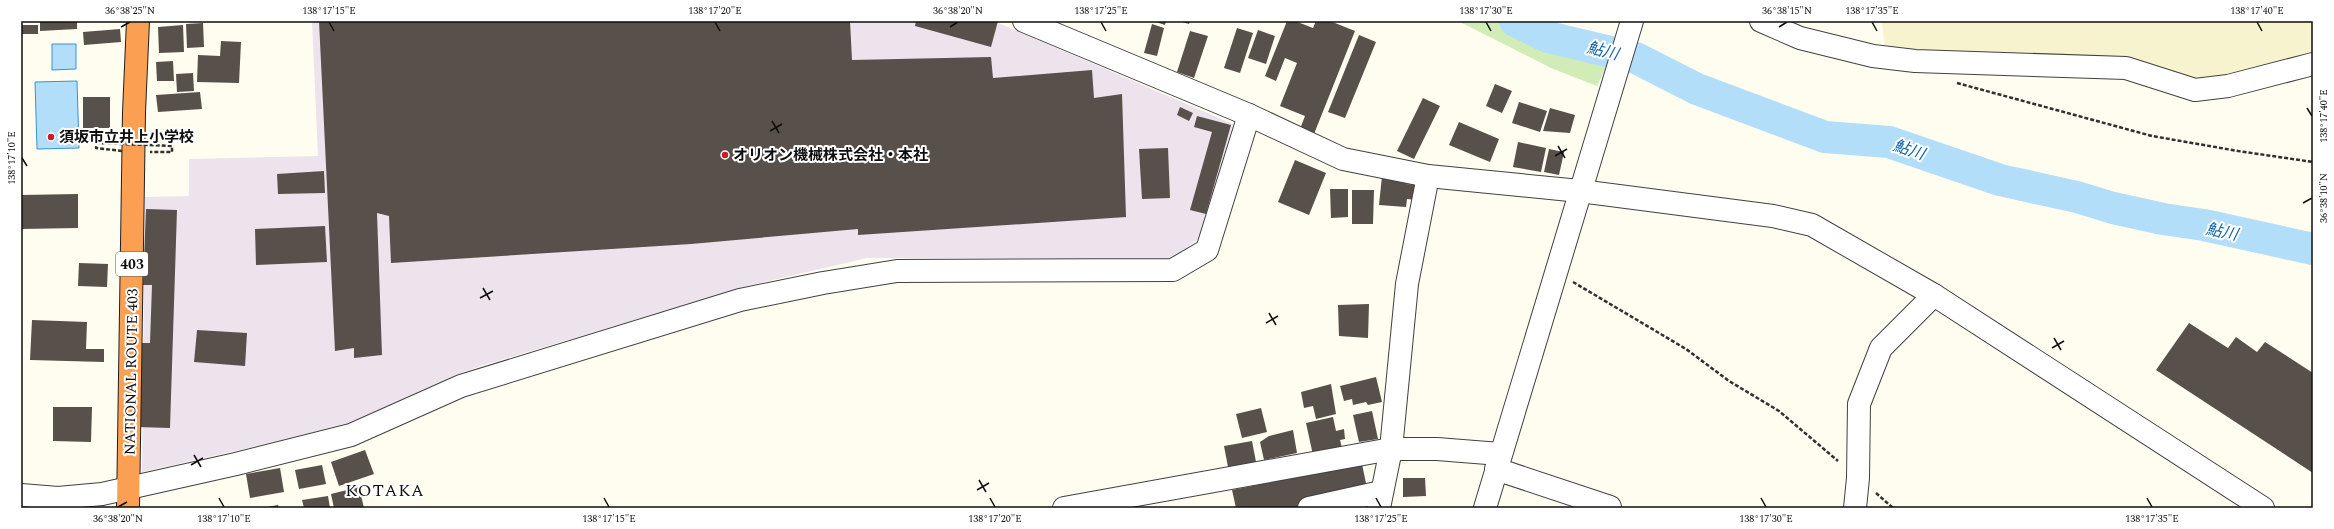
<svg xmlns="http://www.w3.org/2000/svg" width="2334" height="529" font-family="Spectral,'Noto Sans JP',serif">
<rect width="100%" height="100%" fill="#fffcf0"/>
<path fill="#ece3ed" d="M312,21h682l239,103 -33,114 -29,21 -304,-1 -120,28 -266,80 -25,9 -105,47 -63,17 -146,33 3,-275 44,-1v-37l129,-3z"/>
<path fill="#f7f3ce" d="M1882,21h431v36l-103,24h-20l-81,-20 -224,-13z"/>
<path fill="#d2ecb7" d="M1458,21h48l16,16 88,22 -13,27 -46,-18z"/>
<g fill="#b2def9" stroke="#3594d4">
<path d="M52,44h24v25l-24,1z"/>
<path d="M77,81l2,67 -42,1 -2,-67z"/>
</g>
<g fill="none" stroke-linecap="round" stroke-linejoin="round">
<path stroke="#b2def9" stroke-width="32" d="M1515,21l33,16 88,21 61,31 128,48 64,5 111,38 77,17 36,11 50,11 41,6 109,24"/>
</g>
<g fill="#58504a">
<path d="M40,21h37v8l-37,2z"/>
<path d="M319,21h531l2,39 139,-3 2,21 99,-8 2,28 28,-4 4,123 -268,18v-6l-167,15 -300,19 -2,-47 -12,-3 5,142 -28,3v-10l-19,3z"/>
<path d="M916,21h82l-7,26 -76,-21z"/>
<path d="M1153,21h13l-1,4z"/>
<path d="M1179,21h11l-1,3z"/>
<path d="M1287,21h8l18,7 3,-7h14l25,10 -41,103 -14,-5 5,-13 -25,-10 17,-43 -12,-5 -9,23 -11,-5z"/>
<path d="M203,23l1,24 -17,1 -1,-24z"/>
<path d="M1152,24l12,4 -7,28 -13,-3z"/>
<rect x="21" y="25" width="17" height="9"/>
<path d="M183,25l1,27 -25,1 -1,-26z"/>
<path d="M1237,28l16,5 -13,40 -16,-5z"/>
<path d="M120,29l1,13 -37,3 -1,-13z"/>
<path d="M1258,30l17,6 -9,28 -18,-6z"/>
<path d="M1190,31l18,5 -14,42 -17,-6z"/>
<path d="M1359,35l17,7 -31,76 -17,-6z"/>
<path d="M221,41l20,1 -2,41 -42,-1 1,-27 22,1z"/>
<path d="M173,61l1,20h-17l-1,-19z"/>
<path d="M193,73l1,18 -17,1 -1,-18z"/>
<path d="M1495,84l17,7 -10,22 -16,-7z"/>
<path d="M200,92l2,17 -44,3 -2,-17z"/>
<rect x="83" y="97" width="27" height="31"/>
<path d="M1423,98l17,8 -26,53 -17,-8z"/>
<path d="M1519,102l28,9 -7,21 -28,-9z"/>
<path d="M1180,107l13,6 -4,8 -12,-6z"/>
<path d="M1550,108l25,7 -5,18 -27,-2z"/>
<path d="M1197,116l34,9 -25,89 -16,-4 22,-78 -18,-5z"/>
<path d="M1459,122l40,17 -9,23 -41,-17z"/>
<path d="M1518,142l28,6 -5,24 -28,-5z"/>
<path d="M1168,148l2,50 -28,1 -3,-50z"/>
<path d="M1549,149l15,3 -5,23 -15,-3z"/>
<path d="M1295,160l31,13 -17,42 -31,-13z"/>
<path d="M324,171l1,22 -47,1 -1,-20z"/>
<path d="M1382,176l25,2 -1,6 13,1 -2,15 -10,-1 -1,8 -27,-2z"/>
<path d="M1330,189h18v28l-17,1z"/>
<path d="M1352,190h22l-1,34h-21z"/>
<path d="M78,194v34l-57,1v-34z"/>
<path d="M146,209l31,1 -7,218 -32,-1 3,-84h9l2,-58h-9z"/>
<path d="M325,226l2,36 -71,3 -1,-36z"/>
<path d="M79,263l29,1 -1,23 -29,-1z"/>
<path d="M1369,304l-1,34 -29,-2 -1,-31z"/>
<path d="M32,320l55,2 -1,27h18v13l-74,-2z"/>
<path d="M2189,323l39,25 8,-11 21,15 8,-10 48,31v100l-157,-103z"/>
<path d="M197,330l50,3 -2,33 -51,-4z"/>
<path d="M1376,377l6,25 -14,3 -2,-3 -13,3 -1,-6 -8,2 -4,-15z"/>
<path d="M1331,384l5,30 -20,5 -3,-13 -9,2 -3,-16z"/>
<path d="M53,407h39l-1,35 -38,-1z"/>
<path d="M1261,408l6,24 -25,6 -6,-24z"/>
<path d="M1372,411l6,28 -19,3 -6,-27z"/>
<path d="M1333,417l3,14 8,-2 1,10 -5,1 2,8 -29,7 -7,-32z"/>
<path d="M1293,430l4,23 -33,7 -4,-18 9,-6z"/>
<path d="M1252,441l4,21 -28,5 -4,-21z"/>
<path d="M365,450l9,24 -35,12 -8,-24z"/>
<path d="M1362,464l6,29 -76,15h-56l-4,-18z"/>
<path d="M322,465l4,19 -27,5 -4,-19z"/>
<path d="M280,468l4,24 -34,6 -4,-24z"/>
<path d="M1403,478h22l1,18 -23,1z"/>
<path d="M359,487l5,21h-30l-3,-14z"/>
<path d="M328,496l2,12h-26l-2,-8z"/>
<path d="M278,505l1,3h-12v-1z"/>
</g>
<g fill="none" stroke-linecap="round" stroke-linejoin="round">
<g stroke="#414141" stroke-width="24">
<g id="minor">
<path d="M1024,21l225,94 94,44 85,17 152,15 193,25 39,9 122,70 329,213"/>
<path d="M1761,21l39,17 73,18 42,5 211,7 69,22 33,-4 85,-22"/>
<path d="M1496,469l114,38"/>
<path d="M21,495l37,3 44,-4 134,-30 115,-29 110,-49 279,-86 83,-17 74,-12 276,-1 34,-20 42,-135"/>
<path d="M1064,508l327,-59h46l63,5"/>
<path d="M1309,508l72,-16"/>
<path d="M1379,508l12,-59 16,-165 21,-108"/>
<path d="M1485,508l147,-487"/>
<path d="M1855,508l3,-30 1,-74 22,-56 53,-53"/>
</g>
</g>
<g stroke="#1f1f1f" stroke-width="24">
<path id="highway" d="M128,508l6,-396 4,-91"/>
</g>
<g stroke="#303030" stroke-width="2.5" stroke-dasharray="4 2" stroke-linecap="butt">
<path d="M1957,83l195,53 86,15 75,11"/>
<path d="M1573,282l113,67 43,32 50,30 59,50"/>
<path d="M1876,493l17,15"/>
</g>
<use href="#minor" stroke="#fff" stroke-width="22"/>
<use href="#highway" stroke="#fba052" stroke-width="22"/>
<path stroke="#303030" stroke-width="2.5" stroke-dasharray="4 2" stroke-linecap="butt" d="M122,151l-26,-3 1,-5 75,3v6h-22"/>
</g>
<path fill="none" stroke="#0e0e0e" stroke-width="1.5" d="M329,22l5,9M715,22l5,9M1101,22l5,9M1486,22l5,9M1872,22l5,9M2257,22l5,9M121,27l9,-5M950,27l8,-5M1779,27l8,-5M2307,108l5,8M772,121l7,12M770,131l12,-7M1558,146l7,12M1555,156l12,-7M22,158l5,8M2303,203l9,-5M483,288l7,12M480,298l13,-7M1269,313l7,12M1266,323l12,-7M2054,338l7,12M2052,348l12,-7M194,455l7,12M191,465l12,-7M979,480l7,12M977,490l12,-7M219,498l5,9M604,498l5,9M990,498l5,9M1376,498l5,9M1761,498l5,9M2147,498l5,9M118,507l9,-5"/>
<g fill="#c61f26" stroke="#fff" stroke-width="1.5">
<circle cx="51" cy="137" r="4"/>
<circle cx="725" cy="155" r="4"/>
</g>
<g text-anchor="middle" stroke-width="4" stroke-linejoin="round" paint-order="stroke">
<rect fill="#fff" stroke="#565656" stroke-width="1" x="116" y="252" width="32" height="24" rx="3"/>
<g font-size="14" font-weight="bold" fill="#0e0e0e">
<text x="132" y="269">403</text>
</g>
<g font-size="15" font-weight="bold" fill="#0e0e0e" stroke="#fff" text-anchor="start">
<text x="59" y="142">須坂市立井上小学校</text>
<text x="733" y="160">オリオン機械株式会社・本社</text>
</g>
<g font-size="15" fill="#0e0e0e" stroke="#fff">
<text transform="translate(131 372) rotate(-89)" y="5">NATIONAL ROUTE 403</text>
</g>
<g font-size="16" font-style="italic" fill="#1165a7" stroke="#fff">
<text transform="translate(1603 50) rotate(14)" y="6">鮎川</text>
<text transform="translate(1909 149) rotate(18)" y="6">鮎川</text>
<text transform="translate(2222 231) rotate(12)" y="6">鮎川</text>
</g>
<g font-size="17" letter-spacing="1" fill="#0e0e0e" stroke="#fff">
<text x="385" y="496">KOTAKA</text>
</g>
</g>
<rect width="2334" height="529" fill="none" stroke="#ffffff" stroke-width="44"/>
<rect x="22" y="22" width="2290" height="485" fill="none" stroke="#0e0e0e" stroke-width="1.5"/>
<g font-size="10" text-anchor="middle" fill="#0e0e0e">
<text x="130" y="14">36°38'25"N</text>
<text x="329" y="14">138°17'15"E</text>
<text x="715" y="14">138°17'20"E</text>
<text x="958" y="14">36°38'20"N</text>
<text x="1101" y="14">138°17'25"E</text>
<text x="1486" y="14">138°17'30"E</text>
<text x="1787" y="14">36°38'15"N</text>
<text x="1872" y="14">138°17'35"E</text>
<text x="2257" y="14">138°17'40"E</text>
<text transform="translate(2323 116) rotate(-90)" y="4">138°17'40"E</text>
<text transform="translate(11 158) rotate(-90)" y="4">138°17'10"E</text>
<text transform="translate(2323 198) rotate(-90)" y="4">36°38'10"N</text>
<text x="118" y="522">36°38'20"N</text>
<text x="224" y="522">138°17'10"E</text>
<text x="609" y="522">138°17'15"E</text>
<text x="995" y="522">138°17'20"E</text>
<text x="1381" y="522">138°17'25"E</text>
<text x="1766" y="522">138°17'30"E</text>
<text x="2152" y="522">138°17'35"E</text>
</g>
</svg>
